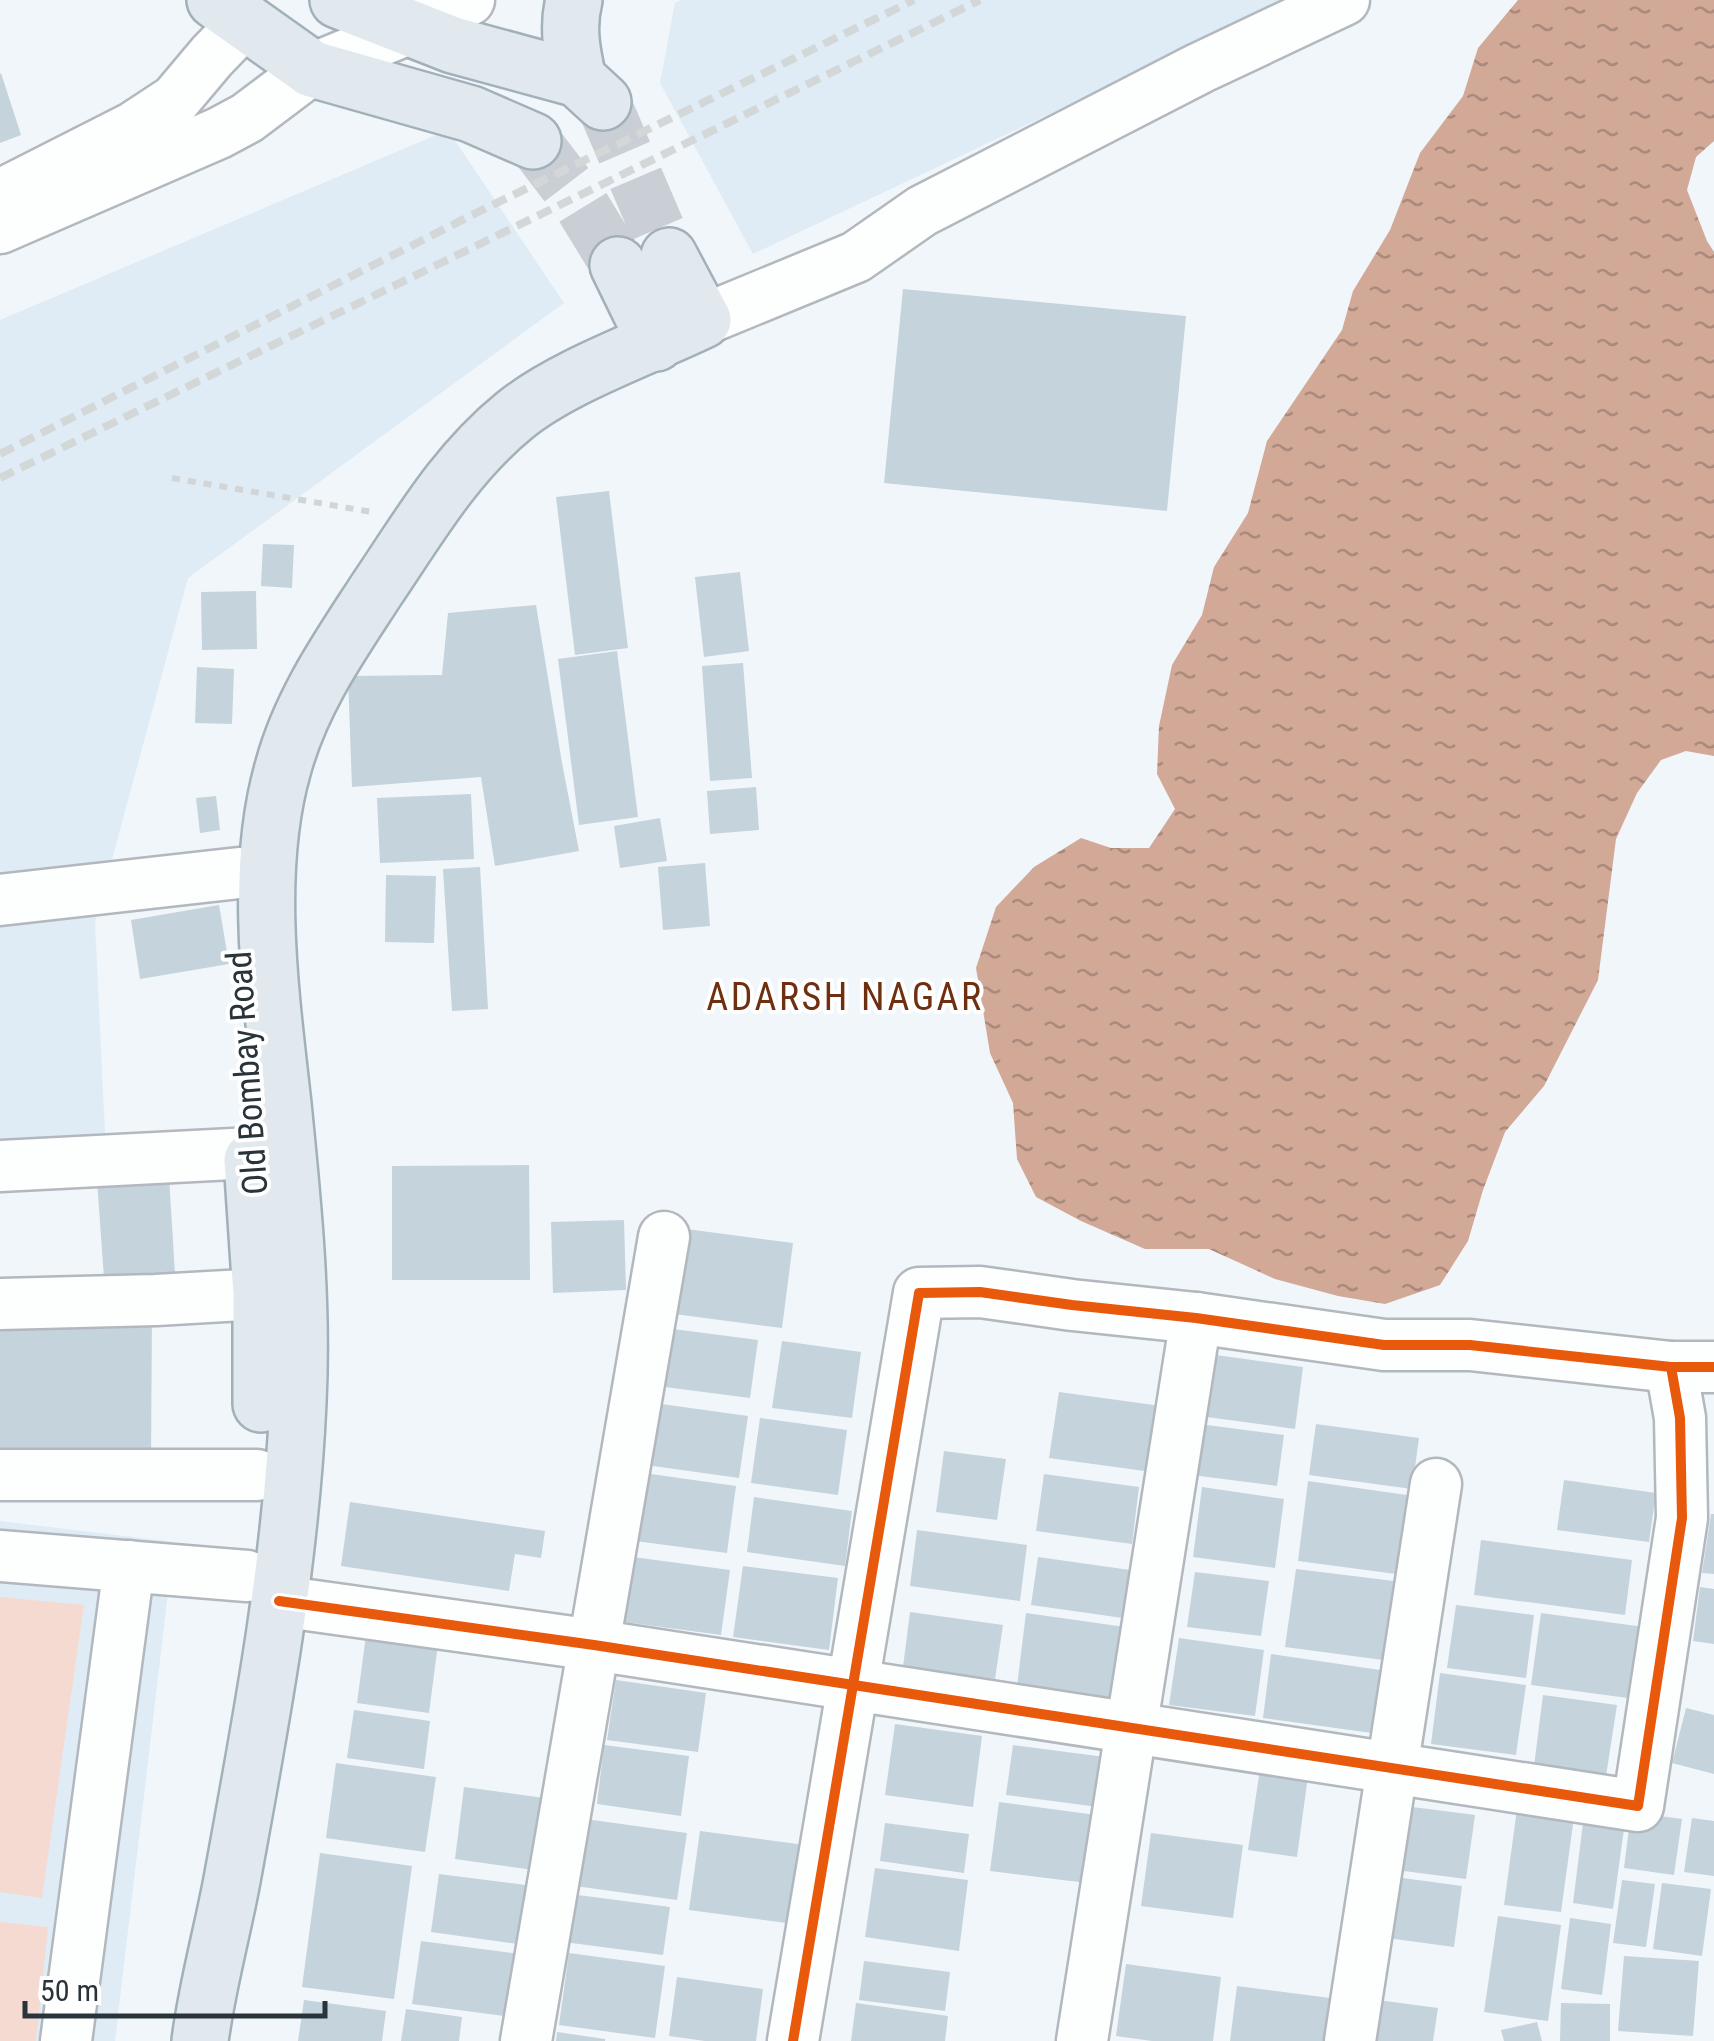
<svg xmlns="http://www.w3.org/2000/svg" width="1714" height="2041" font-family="'Roboto Condensed',sans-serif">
<defs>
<pattern id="water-ripples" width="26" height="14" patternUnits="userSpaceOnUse" patternTransform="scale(2.5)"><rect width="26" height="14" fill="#d2a897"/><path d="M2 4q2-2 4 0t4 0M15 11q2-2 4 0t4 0" fill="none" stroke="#aa8a7c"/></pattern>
</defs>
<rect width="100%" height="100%" fill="#f1f6fa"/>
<g fill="#dfecf5">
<path d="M681,0h610l-538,254 -93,-171 15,-80z"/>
<path d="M448,130l116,173 -376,275 -93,345 10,210 -105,10v-823z"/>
<path d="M0,1521l174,21 -59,499h-115z"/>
</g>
<g fill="#f4dad1">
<path d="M0,1597l84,8 -42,293 -42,-6z"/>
<path d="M0,1922l48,5 -12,114h-36z"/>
</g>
<path fill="url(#water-ripples)" d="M1518,0h196v141l-18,16 -9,33 20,51 7,11v504l-28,-5 -25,9 -24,33 -21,46 -18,141 -54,106 -39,46 -22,58 -15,51 -28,44 -55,19 -47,-8 -63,-17 -66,-30h-64l-64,-28 -45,-24 -19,-38 -4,-56 -23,-50 -14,-85 20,-61 38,-40 47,-29 30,10h38l26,-39 -18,-35 2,-48 13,-61 30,-50 12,-48 34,-54 19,-72 75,-111 11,-39 37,-61 30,-77 43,-57 15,-48z"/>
<g fill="#c4d3dc">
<path d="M1,73l20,62 -21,8v-69z"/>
<path d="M903,289l283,27 -19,195 -283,-28z"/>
<path d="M609,491l19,157 -53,7 -19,-158z"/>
<path d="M263,544l31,1 -2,43 -31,-2z"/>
<path d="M740,572l9,79 -45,6 -9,-80z"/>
<path d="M256,591l1,58 -55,1 -1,-58z"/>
<path d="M536,605l26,158 17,88 -84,15 -14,-89 -129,10 -4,-111 94,-1 6,-62z"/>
<path d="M617,651l21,166 -59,8 -21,-166z"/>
<path d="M743,663l9,115 -42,3 -8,-115z"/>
<path d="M197,667l37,2 -2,55 -37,-1z"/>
<path d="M756,787l3,43 -49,4 -3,-43z"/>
<path d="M471,794l3,65 -94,4 -3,-65z"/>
<path d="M216,796l4,34 -20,3 -4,-35z"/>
<path d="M660,818l7,43 -47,7 -6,-42z"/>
<path d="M705,863l5,63 -47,4 -5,-63z"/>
<path d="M480,867l8,142 -36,2 -9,-142z"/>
<path d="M386,875l50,1 -2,67 -49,-1z"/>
<path d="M219,905l10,59 -89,15 -9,-59z"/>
<path d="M529,1165l1,115h-138v-114z"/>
<path d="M169,1176l6,98 -71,4 -7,-98z"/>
<path d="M624,1220l2,70 -73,3 -2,-71z"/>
<path d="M686,1229l107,14 -11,85 -108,-14z"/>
<path d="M152,1312l-1,150 -151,1v-143z"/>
<path d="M673,1329l85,11 -8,58 -85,-11z"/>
<path d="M782,1341l79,11 -9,66 -80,-10z"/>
<path d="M1216,1355l87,12 -8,62 -88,-12z"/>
<path d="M1059,1392l102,14 -9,66 -103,-14z"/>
<path d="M654,1403l94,13 -9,62 -93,-13z"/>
<path d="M760,1418l87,12 -9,65 -87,-12z"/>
<path d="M1199,1424l85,11 -7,51 -85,-11z"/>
<path d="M1316,1424l103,14 -7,51 -103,-14z"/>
<path d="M944,1451l62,8 -9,61 -61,-8z"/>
<path d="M644,1473l92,13 -9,67 -92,-12z"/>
<path d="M1044,1474l95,13 -7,57 -96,-13z"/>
<path d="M1564,1480l92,13 -7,49 -92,-12z"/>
<path d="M1308,1481l99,14 -11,79 -98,-13z"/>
<path d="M1202,1487l82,12 -9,69 -82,-11z"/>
<path d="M754,1497l98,14 -7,55 -98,-14z"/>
<path d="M350,1502l195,29 -4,27 -26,-4 -6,37 -168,-25z"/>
<path d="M1711,1514h3v60l-12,-1z"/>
<path d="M917,1530l110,15 -7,56 -110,-15z"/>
<path d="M1481,1540l151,20 -7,55 -151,-20z"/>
<path d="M626,1556l104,14 -9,65 -104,-14z"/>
<path d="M1038,1557l92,13 -7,48 -92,-13z"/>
<path d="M743,1566l95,12 -9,72 -96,-13z"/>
<path d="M1296,1569l98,12 -11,79 -98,-13z"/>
<path d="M1195,1572l74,9 -8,55 -74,-9z"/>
<path d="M1700,1587l14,2v55l-21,-3z"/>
<path d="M1456,1605l78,10 -8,63 -79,-10z"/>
<path d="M910,1612l93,13 -8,54 -92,-12z"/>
<path d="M1026,1613l99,14 -10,72 -98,-13z"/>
<path d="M1541,1613l103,14 -9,72 -104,-14z"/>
<path d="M366,1635l72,9 -9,69 -72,-10z"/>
<path d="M1179,1638l85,12 -9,66 -86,-11z"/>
<path d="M1271,1654l109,16 -8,63 -109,-15z"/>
<path d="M1440,1673l86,12 -10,70 -85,-11z"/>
<path d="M616,1680l90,13 -8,59 -91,-12z"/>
<path d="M1543,1695l74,10 -11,71 -72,-10z"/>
<path d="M1686,1708l28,7v59l-42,-11z"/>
<path d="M354,1710l76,11 -6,48 -77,-11z"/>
<path d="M895,1724l87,12 -9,71 -88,-12z"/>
<path d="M604,1745l85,11 -8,60 -84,-12z"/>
<path d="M1013,1745l100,13 -7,50 -100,-13z"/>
<path d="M336,1763l100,14 -11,75 -99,-14z"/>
<path d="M1260,1769l48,7 -11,81 -49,-7z"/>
<path d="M464,1787l80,11 -10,72 -79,-11z"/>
<path d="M999,1802l105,14 -9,68 -105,-13z"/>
<path d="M1405,1806l70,9 -9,64 -70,-9z"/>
<path d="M1517,1809l57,8 -13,95 -57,-7z"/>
<path d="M1631,1812l51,7 -8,56 -50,-7z"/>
<path d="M1692,1818l22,3v55l-30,-4z"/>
<path d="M585,1819l102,14 -10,67 -102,-14z"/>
<path d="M885,1823l84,11 -5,39 -84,-12z"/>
<path d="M1583,1823l41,6 -11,80 -40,-6z"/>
<path d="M700,1831l105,14 -11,79 -105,-14z"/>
<path d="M1151,1833l92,12 -10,73 -92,-12z"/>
<path d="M320,1853l92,13 -18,133 -92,-12z"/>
<path d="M875,1868l93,12 -9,71 -94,-14z"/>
<path d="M439,1874l95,12 -9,59 -94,-13z"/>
<path d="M1388,1876l74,10 -8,61 -74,-10z"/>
<path d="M1622,1880l33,4 -9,63 -33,-4z"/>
<path d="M1662,1883l49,6 -9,67 -49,-7z"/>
<path d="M570,1894l100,13 -7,48 -99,-13z"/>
<path d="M1498,1916l63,9 -13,96 -64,-9z"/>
<path d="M1570,1918l41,6 -9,71 -41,-6z"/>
<path d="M421,1941l99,13 -9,63 -99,-13z"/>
<path d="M569,1953l96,13 -10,72 -96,-13z"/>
<path d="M1624,1956l75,5 -6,75 -75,-5z"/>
<path d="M864,1961l86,11 -5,39 -86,-11z"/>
<path d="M1126,1964l95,13 -8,64h-61l-36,-5z"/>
<path d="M677,1977l86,12 -7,52h-51l-36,-5z"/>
<path d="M1237,1986l93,12 -6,43h-94z"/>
<path d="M1370,1999l68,9 -5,33h-69z"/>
<path d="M304,2000l82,11 -4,30h-84z"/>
<path d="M856,2003l92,13 -3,25h-94z"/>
<path d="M1561,2003l49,1v37h-50z"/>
<path d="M406,2009l56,8 -3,24h-58z"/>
<path d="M1537,2022l5,19h-38l-3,-11z"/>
<path d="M557,2032l48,7v2h-49z"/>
</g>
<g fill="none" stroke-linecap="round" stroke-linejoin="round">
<g stroke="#c9cfd4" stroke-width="55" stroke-dasharray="55 28" stroke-linecap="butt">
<path d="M603,102l66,154"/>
<path d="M533,141l46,60 39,64"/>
</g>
<g stroke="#b2b8bd" stroke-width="55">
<g id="minor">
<path d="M4,193l130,-66 41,-27 37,-44 33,-34"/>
<path d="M0,228l219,-95 28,-15 65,-49 99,-41 58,-28"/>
<path d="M703,320l153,-63 66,-46 278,-143 144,-68"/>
<path d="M0,900l239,-27"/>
<path d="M0,1166l252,-13"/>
<path d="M0,1304l156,-4 105,-6"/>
<path d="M0,1475h257"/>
<path d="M0,1556l247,20"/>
<path d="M279,1601l315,44 1044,161 44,-288 -2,-100 -9,-51h43"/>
<path d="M66,2041l63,-475"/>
<path d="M526,2041l138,-804"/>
<path d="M793,2041l126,-748 61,-1 92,13 124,13 188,27h86l201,22"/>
<path d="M1082,2041l114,-723"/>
<path d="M1350,2041l86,-557"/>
</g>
</g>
<g stroke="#a2b1b9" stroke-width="60">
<g id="major">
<path d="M215,0l97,69 159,45 62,27"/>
<path d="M338,0l115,45 125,34 25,23"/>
<path d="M574,0c-7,27 -2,53 4,79"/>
<path d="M618,265l38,78"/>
<path d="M252,1160l9,134v110"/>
<path d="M200,2041c7,-55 22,-107 32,-161 29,-158 59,-317 66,-478 5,-100 -5,-199 -15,-298 -12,-107 -30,-232 0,-336 18,-67 57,-122 94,-179 42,-62 78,-125 137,-173 49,-40 131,-68 189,-96l-34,-64"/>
</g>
</g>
<path stroke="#d1d5d7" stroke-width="6" stroke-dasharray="8 8" stroke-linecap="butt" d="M172,478l200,34"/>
<use href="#minor" stroke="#fdfefe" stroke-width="50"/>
<use href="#major" stroke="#e2e9ee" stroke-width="55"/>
<g stroke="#d4d7d8" stroke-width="8" stroke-dasharray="15 8" stroke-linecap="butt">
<path d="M0,454l478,-242 436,-212"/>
<path d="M0,478l980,-478"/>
</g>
<g stroke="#fff" stroke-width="16">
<g id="cycleway">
<path d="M279,1601l315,44 1044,161 44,-288 -2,-100 -9,-51h43"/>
<path d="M793,2041l126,-748 61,-1 92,13 124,13 188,27h86l201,22"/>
</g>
</g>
<use href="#cycleway" stroke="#e8590c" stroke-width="10"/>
</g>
<g text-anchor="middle" stroke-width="8" stroke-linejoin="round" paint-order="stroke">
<g font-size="35" fill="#29343a" stroke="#fff">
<text transform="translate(247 1073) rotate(-94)" y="12">Old Bombay Road</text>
</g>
<g font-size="38" letter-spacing="2.5" fill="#6f2f11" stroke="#fff">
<text x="845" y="1010">ADARSH NAGAR</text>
</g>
</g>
<path d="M25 2001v15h300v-15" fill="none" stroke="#29343a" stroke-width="5"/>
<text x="40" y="2001" font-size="30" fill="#29343a" stroke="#ffffff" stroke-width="8" paint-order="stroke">50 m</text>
</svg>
